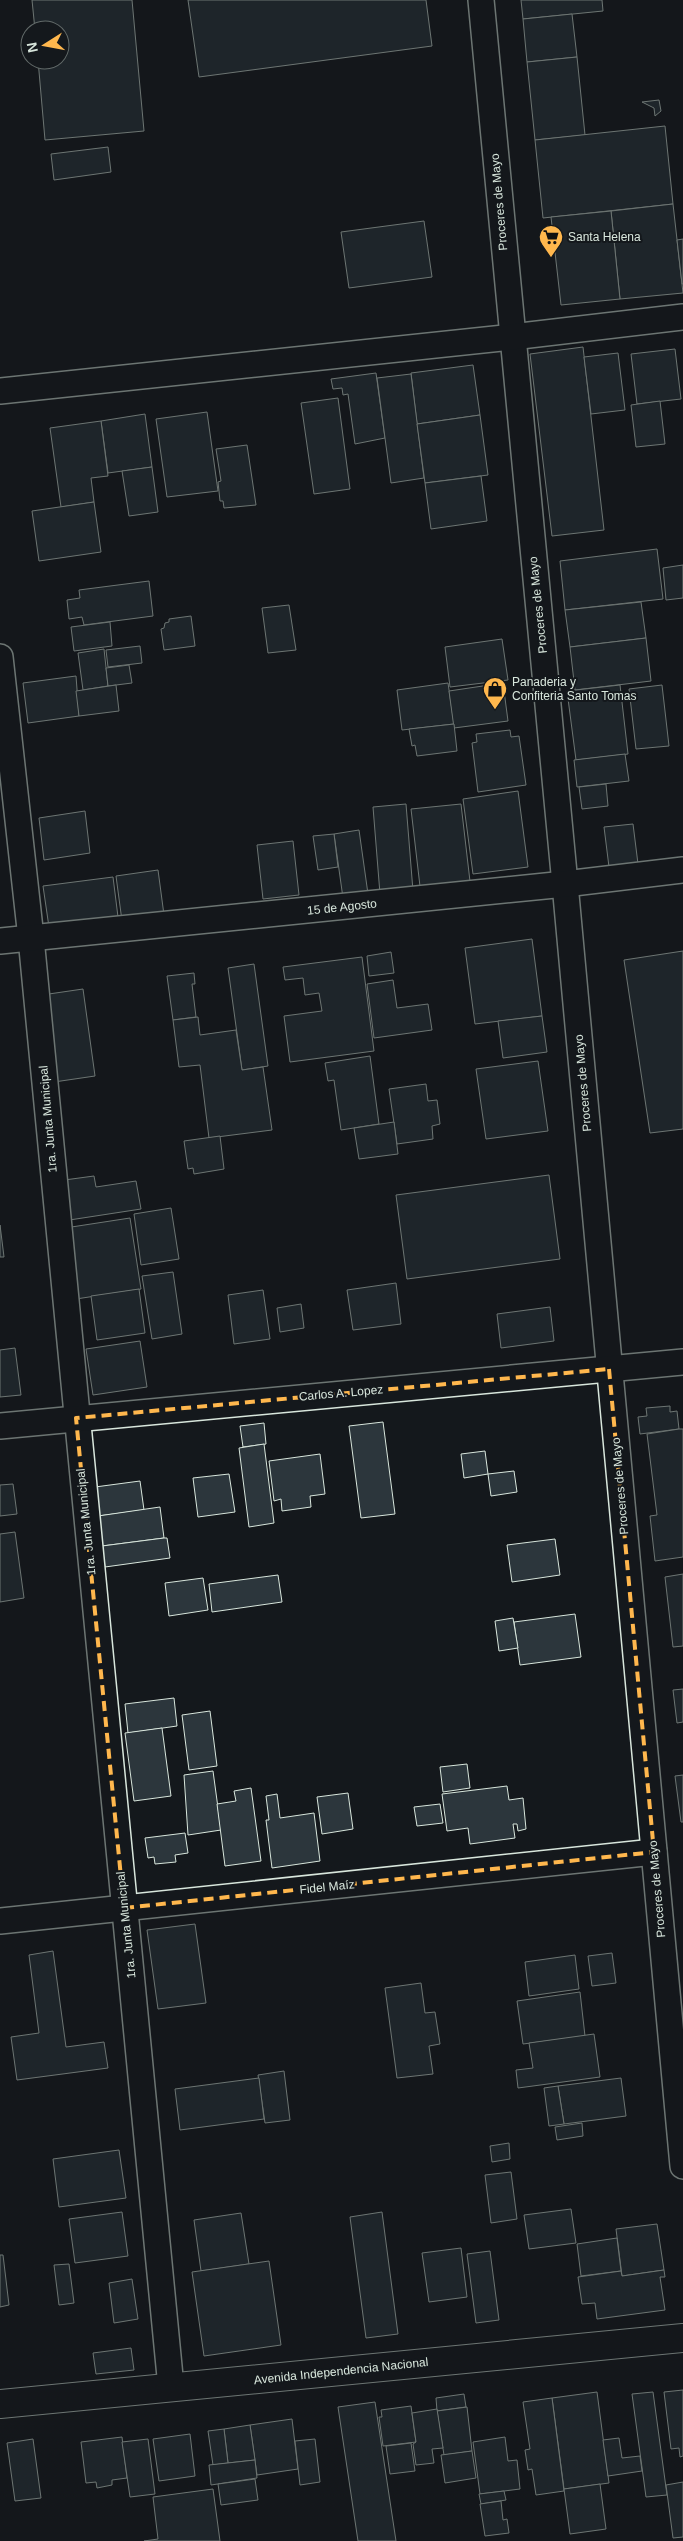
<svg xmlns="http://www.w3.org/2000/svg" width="683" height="2541" font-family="Arial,sans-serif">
<rect width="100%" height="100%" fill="#14181c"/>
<g fill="#2c363c" stroke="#d8e6dc">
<path d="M32,0h100l12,131 -99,9 -7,-80h22v-30h-25z"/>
<path d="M188,0h238l6,46 -233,31z"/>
<path d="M521,0h81l1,11 -80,8z"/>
<path d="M572,14l5,43 -50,5 -4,-43z"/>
<path d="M577,57l8,78 -50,5 -8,-78z"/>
<path d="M659,100l2,11 -6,5 -1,-8 -12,-6z"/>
<path d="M665,126l8,78 -130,14 -8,-78z"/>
<path d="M108,147l3,25 -57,8 -3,-26z"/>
<path d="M673,204l10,89 -63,6 -9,-88z"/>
<path d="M611,211l9,88 -59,6 -10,-88z"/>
<path d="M424,221l8,56 -83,11 -8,-56z"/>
<path d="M683,239v45h-1l-5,-44z"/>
<path d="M583,347l21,183 -52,6 -22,-182z"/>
<path d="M675,349l6,50 -44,5 -6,-50z"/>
<path d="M618,353l7,57 -34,4 -7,-57z"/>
<path d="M473,365l7,50 -63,9 -6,-51z"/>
<path d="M376,373l9,65 -30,6 -7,-50 -5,1 -1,-7 -9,1 -2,-10z"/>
<path d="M411,374l13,104 -33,5 -14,-105z"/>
<path d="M338,398l12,91 -36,5 -13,-91z"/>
<path d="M660,401l5,43 -29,3 -5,-42z"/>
<path d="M207,412l11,79 -51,6 -11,-78z"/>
<path d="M145,414l7,53 -44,6 -7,-52z"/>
<path d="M480,415l8,60 -63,8 -8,-59z"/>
<path d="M101,421l7,55 -17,2 3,24 -33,5 -11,-79z"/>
<path d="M247,445l9,60 -32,3 -1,-7h-3l-2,-19 3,-1 -5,-32z"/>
<path d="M152,467l6,45 -29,4 -7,-45z"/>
<path d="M481,476l6,45 -56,8 -6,-46z"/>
<path d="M94,502l7,50 -62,9 -7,-50z"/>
<path d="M657,549l6,50 -98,11 -5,-49z"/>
<path d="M683,565v33l-17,2 -3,-32z"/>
<path d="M149,581l4,35 -69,9 -2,-8 -13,2 -2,-19 13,-2 -1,-8z"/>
<path d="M641,602l5,36 -76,9 -5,-37z"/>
<path d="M289,605l7,45 -28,3 -6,-45z"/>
<path d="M191,616l4,30 -31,4 -3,-21 3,-1 1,-5 4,-1v-3z"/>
<path d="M110,622l2,24 -38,5 -3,-24z"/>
<path d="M646,638l5,43 -76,9 -5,-43z"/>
<path d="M502,639l6,41 -58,7 -5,-40z"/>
<path d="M140,646l2,17 -34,4 -2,-17z"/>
<path d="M104,649l4,37 -25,4 -5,-37z"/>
<path d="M129,665l3,18 -24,3 -2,-18z"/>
<path d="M76,676l3,40 -51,7 -5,-40z"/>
<path d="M448,683l6,41 -52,6 -5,-40z"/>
<path d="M503,683l5,38 -54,7 -5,-37z"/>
<path d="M116,685l3,26 -40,5 -3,-25z"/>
<path d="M620,685l8,69 -52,6 -9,-69z"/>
<path d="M662,685l7,61 -33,3 -7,-60z"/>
<path d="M454,724l3,27 -40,5 -2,-11 -3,1 -3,-17z"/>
<path d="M510,730l1,7 8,-1 7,49 -48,7 -6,-49 5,-1 -1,-8z"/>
<path d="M625,754l4,27 -52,6 -3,-27z"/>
<path d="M606,784l2,22 -26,3 -3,-22z"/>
<path d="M518,791l10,76 -55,7 -10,-75z"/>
<path d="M406,804l7,87 -33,3 -7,-87z"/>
<path d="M461,804l10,86 -50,5 -10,-86z"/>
<path d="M85,811l5,42 -46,7 -5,-42z"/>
<path d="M633,824l5,40 -29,3 -5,-40z"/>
<path d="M359,830l9,64 -25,4 -9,-64z"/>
<path d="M334,834l4,33 -20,3 -5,-34z"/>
<path d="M293,841l6,54 -36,4 -6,-54z"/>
<path d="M158,870l6,45 -42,6 -6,-45z"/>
<path d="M113,877l6,48 -69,9 -7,-48z"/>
<path d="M532,939l10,77 -67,8 -10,-76z"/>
<path d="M683,951v178l-33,4 -26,-173z"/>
<path d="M391,952l3,21 -25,3 -2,-20z"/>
<path d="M362,957l12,94 -84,11 -6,-46 38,-5 -3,-18 -14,2 -2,-17 -18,2 -2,-13z"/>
<path d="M254,964l14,102 -26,4 -14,-102z"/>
<path d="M194,973l1,11h-3l4,33 -23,3 -6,-44z"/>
<path d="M393,980l4,28 31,-4 4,26 -58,8 -7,-54z"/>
<path d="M83,989l12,87 -41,6 -12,-87z"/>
<path d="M542,1016l5,36 -44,6 -5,-37z"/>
<path d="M198,1017l2,18 36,-5 6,40 21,-3 9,63 -63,8 -9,-73 -21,2 -6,-47z"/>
<path d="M370,1056l9,68 -38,6 -7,-50 -6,1 -3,-18z"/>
<path d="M538,1061l10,70 -62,8 -10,-70z"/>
<path d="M426,1084l2,17 9,-1 3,24 -8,2 1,13 -36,5 -8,-55z"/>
<path d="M394,1122l4,32 -39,5 -5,-31z"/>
<path d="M220,1136l4,33 -30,5 -1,-6 -5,1 -4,-28z"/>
<path d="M549,1175l11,84 -153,20 -11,-84z"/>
<path d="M94,1176l2,11 40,-6 5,28 -78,12 -6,-40z"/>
<path d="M171,1208l8,51 -38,6 -7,-51z"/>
<path d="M130,1218l11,71 -65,10 -11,-71z"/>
<path d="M0,1225l4,32h-4z"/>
<path d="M173,1272l9,62 -30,5 -10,-63z"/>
<path d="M396,1283l5,41 -48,6 -6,-40z"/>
<path d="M139,1289l6,44 -48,7 -6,-44z"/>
<path d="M263,1290l7,49 -36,5 -6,-49z"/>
<path d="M301,1304l3,24 -24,4 -3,-24z"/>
<path d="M550,1307l4,34 -53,7 -4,-34z"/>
<path d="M140,1341l7,46 -54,8 -7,-46z"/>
<path d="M15,1348l6,47 -21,2v-47z"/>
<path d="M670,1406v6l7,-1 2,18 -39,5 -2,-17 9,-1 -1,-8z"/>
<path d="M383,1422l12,92 -34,4 -12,-92z"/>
<path d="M264,1423l2,21 -23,3 -3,-21z"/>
<path d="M679,1429h4v128l-28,4 -5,-45 7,-1 -10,-81z"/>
<path d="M264,1444l10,79 -25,4 -10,-79z"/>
<path d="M485,1451l3,23 -24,4 -3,-24z"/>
<path d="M320,1454l5,40 -15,2 1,11 -29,4 -1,-12 -7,2 -5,-40z"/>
<path d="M514,1471l3,21 -26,4 -3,-22z"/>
<path d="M229,1474l6,38 -37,5 -5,-39z"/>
<path d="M140,1481l4,29 -46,6 -3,-29z"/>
<path d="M13,1484l4,30 -17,2v-31z"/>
<path d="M160,1507l4,31 -62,8 -4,-30z"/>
<path d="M15,1532l9,66 -24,4v-68z"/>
<path d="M164,1538h3l3,20 -65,9 -3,-21z"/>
<path d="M555,1539l5,36 -48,7 -5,-37z"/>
<path d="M683,1574v72l-10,1 -8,-70z"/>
<path d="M278,1575l4,27 -70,10 -3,-28z"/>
<path d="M203,1578l5,32 -39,6 -4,-33z"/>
<path d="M575,1614l6,43 -61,8 -6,-43z"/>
<path d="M513,1618l5,30 -19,3 -4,-30z"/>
<path d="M683,1689v33l-6,1 -4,-33z"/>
<path d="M174,1698l3,28 -49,7 -3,-29z"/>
<path d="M210,1711l7,55 -28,4 -7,-55z"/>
<path d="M162,1728l9,68 -37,5 -9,-68z"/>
<path d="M467,1764l3,24 -27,4 -3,-25z"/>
<path d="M213,1771l8,59 -33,5 -4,-60z"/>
<path d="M683,1775v47h-2l-6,-46z"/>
<path d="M507,1786l2,14 14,-2 3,31 -8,2 -1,-7h-4l2,14 -45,6 -2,-16 -21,3 -5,-37z"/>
<path d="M251,1788l10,73 -36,5 -8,-62 19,-3 -2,-10z"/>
<path d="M348,1793l5,36 -31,5 -5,-37z"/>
<path d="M277,1794l3,24 34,-5 6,48 -48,7 -6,-48h3l-3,-24z"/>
<path d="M440,1804l3,19 -26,3 -3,-19z"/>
<path d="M185,1833l3,20 -13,2 1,7 -21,2 -1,-7 -6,1 -3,-20z"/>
<path d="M195,1924l11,79 -48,6 -11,-79z"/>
<path d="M53,1951l13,96 38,-5 4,26 -91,12 -6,-43 28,-4 -10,-78z"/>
<path d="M612,1953l4,30 -24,3 -4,-30z"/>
<path d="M575,1955l4,34 -50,7 -4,-34z"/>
<path d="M421,1983l4,30 10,-1 5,32 -11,2 4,28 -36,4 -12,-90z"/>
<path d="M580,1992l5,44 -62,8 -6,-43z"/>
<path d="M594,2034l6,43 -82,11 -2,-18 17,-2 -4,-25z"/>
<path d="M284,2071l6,49 -25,3 -7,-48z"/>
<path d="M259,2078l5,41 -84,11 -5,-41z"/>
<path d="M621,2078l5,38 -62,8 -6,-38z"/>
<path d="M558,2086l6,38 -15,2 -5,-38z"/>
<path d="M582,2123l1,13 -26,4 -2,-13z"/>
<path d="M509,2143l1,16 -18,3 -2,-16z"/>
<path d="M119,2150l7,48 -67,9 -6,-48z"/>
<path d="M511,2172l6,47 -26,4 -6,-48z"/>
<path d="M571,2209l5,34 -47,6 -5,-34z"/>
<path d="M122,2212l6,44 -53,7 -6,-44z"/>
<path d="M382,2212l16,122 -32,4 -16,-121z"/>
<path d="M241,2213l8,51 -48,7 -7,-51z"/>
<path d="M657,2224l7,46 -42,6 -6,-47z"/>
<path d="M617,2238l4,33 -40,5 -4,-32z"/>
<path d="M461,2248l6,49 -38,5 -7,-49z"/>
<path d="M490,2251l9,69 -23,3 -9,-69z"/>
<path d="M0,2255h3l6,50 -9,2z"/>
<path d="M269,2261l12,84 -77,11 -12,-84z"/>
<path d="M69,2264l5,39 -15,2 -5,-40z"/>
<path d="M664,2270l1,7h-5l5,33 -68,9 -2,-16 -13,1 -4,-27 43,-6 1,5z"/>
<path d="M132,2279l6,40 -24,4 -5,-40z"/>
<path d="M131,2348l3,22 -38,4 -3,-21z"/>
<path d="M683,2390v66l-3,1 -1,-9 -8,1 -7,-57z"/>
<path d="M597,2392l12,91 -45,6 -12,-91z"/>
<path d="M653,2392l14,103 -21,2 -14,-103z"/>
<path d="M464,2394l2,13 -29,4 -1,-13z"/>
<path d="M552,2398l12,93 -28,4 -4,-26 -4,1 -3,-20 5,-1 -7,-47z"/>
<path d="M375,2402l21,139h-38l-20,-134z"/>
<path d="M411,2406l5,36 -33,4 -4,-29h3l-1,-7z"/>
<path d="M467,2407l5,44 -28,4 -7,-44z"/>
<path d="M437,2409l6,39 -11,1 2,14 -18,2 -3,-21 3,-2 -4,-29z"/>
<path d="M292,2419l6,50 -41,6 -7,-50z"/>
<path d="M250,2425l5,35 -27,3 -4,-34z"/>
<path d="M224,2429l4,34 -15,2 -5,-34z"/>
<path d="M190,2434l5,42 -36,5 -6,-42z"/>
<path d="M122,2437l5,41 -15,2v5l-15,3 -1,-6 -10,1 -5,-41z"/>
<path d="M505,2437l3,24 9,-1 3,29 -40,5 -7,-52z"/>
<path d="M619,2438l3,20 18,-2 2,15 -34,5 -5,-36z"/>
<path d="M33,2439l8,59 -26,3 -8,-58z"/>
<path d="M148,2439l7,55 -25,3 -8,-55z"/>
<path d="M315,2439l5,43 -20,3 -5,-44z"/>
<path d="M411,2443l4,28 -25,3 -4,-28z"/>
<path d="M472,2451l4,27 -31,5 -4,-28z"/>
<path d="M255,2460l2,18 -46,7 -2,-20z"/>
<path d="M255,2479l3,21 -37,5 -3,-21z"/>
<path d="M683,2482v55l-10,1 -7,-53z"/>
<path d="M600,2484l6,45 -36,5 -6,-45z"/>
<path d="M213,2489l7,52h-76l14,-2 -5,-42z"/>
<path d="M504,2491l2,9 -25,4 -2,-10z"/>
<path d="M501,2501l2,19 4,-1 2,14 -24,3 -5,-32z"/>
</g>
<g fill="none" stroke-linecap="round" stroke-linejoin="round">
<g stroke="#d8e6dc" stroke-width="28">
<g id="minor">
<path d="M481,0l84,884 118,1282"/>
<path d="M0,391l512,-54 171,-20"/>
<path d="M0,657l31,281 140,1449"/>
<path d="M0,941l565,-57 118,-14"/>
<path d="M0,1426l683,-64"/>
<path d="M0,1921l654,-69"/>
</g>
</g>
<g stroke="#d8e6dc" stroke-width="30">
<path id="secondary" d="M0,2404l683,-66"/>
</g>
<use href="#minor" stroke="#14181c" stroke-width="25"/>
<use href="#secondary" stroke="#14181c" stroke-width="28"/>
</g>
<path d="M0 0H683V2541H0ZM609,1369l45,483 -530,56 -48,-490z" fill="#14181c" fill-opacity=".55" fill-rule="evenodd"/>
<path fill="none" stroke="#ffb74d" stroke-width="4" stroke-dasharray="10 6" stroke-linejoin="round" d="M609,1369l45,483 -530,56 -48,-490z"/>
<defs>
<g id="supermarket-pin" transform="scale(1.25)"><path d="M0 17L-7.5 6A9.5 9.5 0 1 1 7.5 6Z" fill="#ffb74d" stroke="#14181c"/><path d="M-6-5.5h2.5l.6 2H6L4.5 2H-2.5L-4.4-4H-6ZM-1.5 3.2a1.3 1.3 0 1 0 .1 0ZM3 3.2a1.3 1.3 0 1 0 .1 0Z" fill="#111"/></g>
<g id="shop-pin" transform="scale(1.25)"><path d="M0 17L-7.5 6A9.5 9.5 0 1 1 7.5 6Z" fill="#ffb74d" stroke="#14181c"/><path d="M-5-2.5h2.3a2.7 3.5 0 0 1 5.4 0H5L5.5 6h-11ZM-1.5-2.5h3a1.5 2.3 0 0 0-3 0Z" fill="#111"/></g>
</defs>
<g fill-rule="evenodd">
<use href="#supermarket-pin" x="551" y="237"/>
<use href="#shop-pin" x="495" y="689"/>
</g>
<g text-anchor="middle" stroke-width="4" stroke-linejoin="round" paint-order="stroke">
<g font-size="12" fill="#d8e6dc" stroke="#14181c">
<text transform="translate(499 202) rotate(-95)" y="4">Proceres de Mayo</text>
<text transform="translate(538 605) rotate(-96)" y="4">Proceres de Mayo</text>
<text transform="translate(342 907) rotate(-6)" y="4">15 de Agosto</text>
<text transform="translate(583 1083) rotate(-95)" y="4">Proceres de Mayo</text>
<text transform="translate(48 1119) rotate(-95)" y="4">1ra. Junta Municipal</text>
<text transform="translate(341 1393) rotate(-5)" y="4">Carlos A. Lopez</text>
<text transform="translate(620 1486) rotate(-95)" y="4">Proceres de Mayo</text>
<text transform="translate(86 1522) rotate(-96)" y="4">1ra. Junta Municipal</text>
<text transform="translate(327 1887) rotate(-6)" y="4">Fidel Maíz</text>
<text transform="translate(657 1889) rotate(-95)" y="4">Proceres de Mayo</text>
<text transform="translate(126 1925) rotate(-96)" y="4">1ra. Junta Municipal</text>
<text transform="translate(341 2371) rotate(-6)" y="4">Avenida Independencia Nacional</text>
</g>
<g font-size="12" fill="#d8e6dc" stroke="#14181c" text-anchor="start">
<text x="568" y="241">Santa Helena</text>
<text x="512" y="686">Panaderia y<tspan x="512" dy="14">Confiteria Santo Tomas</tspan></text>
</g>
</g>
<g transform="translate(45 45) rotate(259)"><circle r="24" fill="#14181c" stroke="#626a69"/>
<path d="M0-4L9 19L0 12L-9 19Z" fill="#ffb74d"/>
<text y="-8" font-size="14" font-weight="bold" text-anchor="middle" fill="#d8e6dc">N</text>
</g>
</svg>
